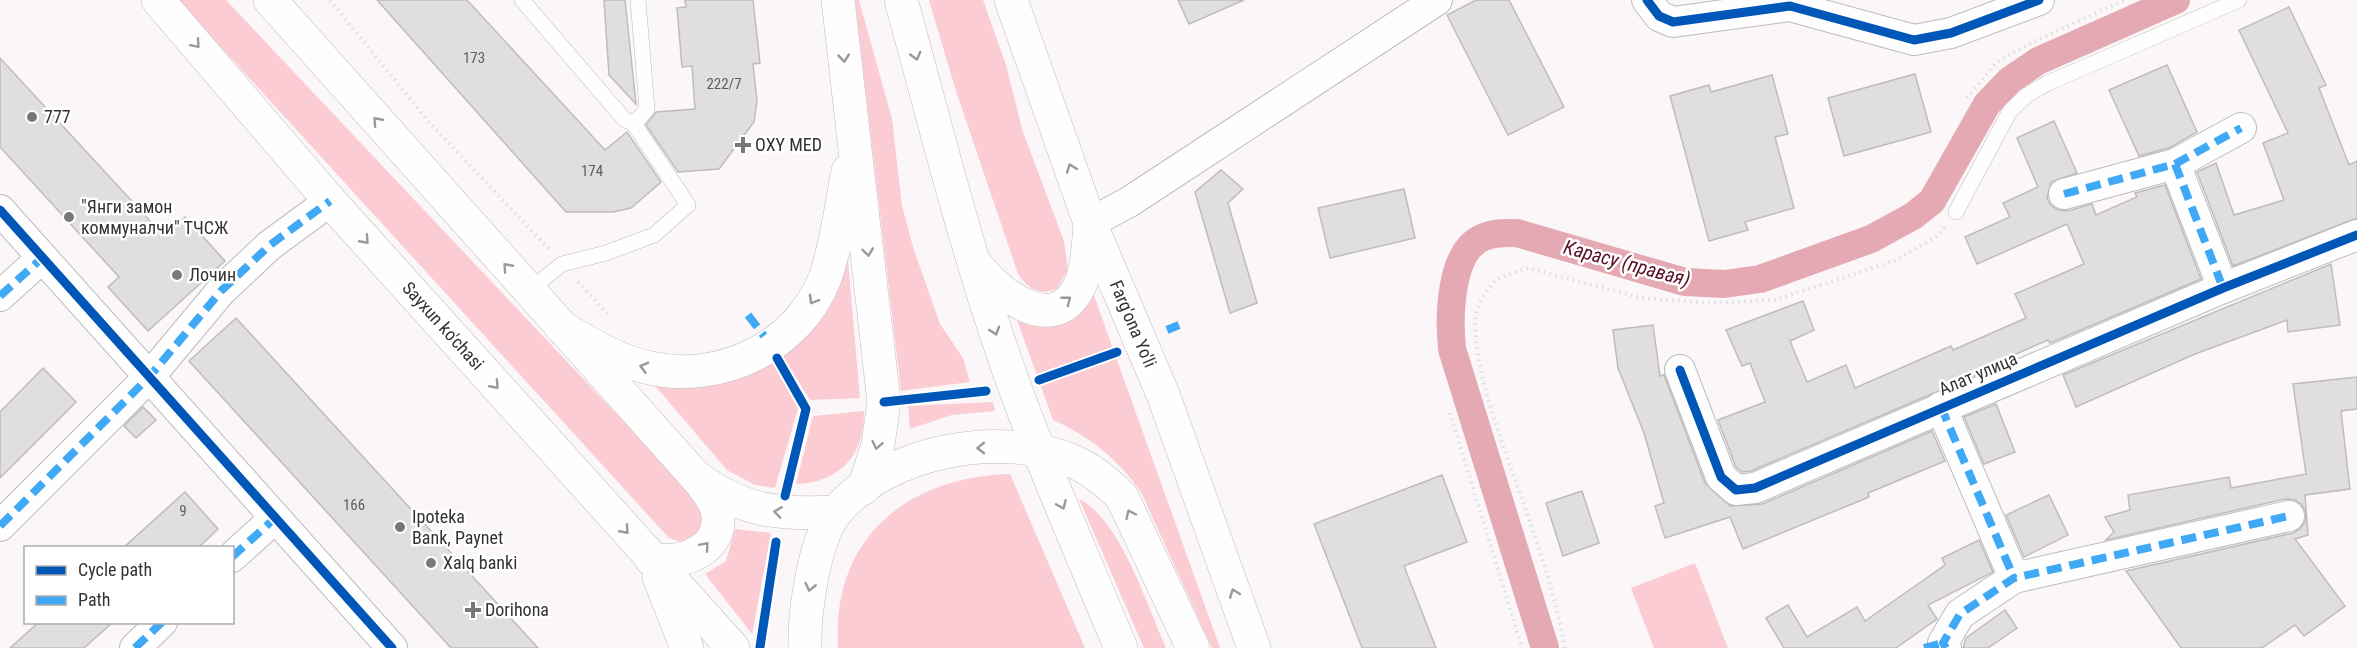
<svg xmlns="http://www.w3.org/2000/svg" width="2357" height="648" font-family="'Roboto Condensed',sans-serif">
<rect width="100%" height="100%" fill="#fbf6f7"/>
<g fill="#fcccd4">
<path d="M178,0h48l479,508 -2,23 -20,12 -14,-5z"/>
<path d="M855,0h4l33,119 10,87 11,41 27,77 23,34 7,24 -69,9z"/>
<path d="M929,0h54l23,65 17,67 41,109 4,29 -11,19c-18,7 -29,0 -39,-15l-63,-186z"/>
<path d="M848,261l12,137 -50,2 -31,-49 52,-58z"/>
<path d="M1093,293l127,355h-8l-71,-156c-23,-33 -52,-56 -88,-72l-36,-100c30,15 63,4 76,-27z"/>
<path d="M770,357l29,48 -24,83 -20,-3 -28,-15 -76,-89z"/>
<path d="M993,402l2,9 -43,4 -42,14 -2,-23z"/>
<path d="M864,411c1,44 -25,72 -68,73l17,-68z"/>
<path d="M1010,474l75,174h-247c-7,-109 68,-171 172,-174z"/>
<path d="M1079,499c42,21 68,107 87,149h-22z"/>
<path d="M735,529l36,4 -19,101 -47,-60 21,-13z"/>
<path d="M1695,563l33,85h-74l-23,-60z"/>
</g>
<g fill="none" stroke-linecap="round" stroke-linejoin="round">
<path stroke="#e5a9b3" stroke-width="28" d="M1545,648l-93,-299c-3,-31 -3,-99 32,-112 11,-5 22,-4 33,-4l168,49 39,2 36,-5 111,-40 42,-23 19,-15 55,-97 23,-24 28,-19 138,-61"/>
</g>
<g fill="#e0dede" stroke="#bfbcbc" stroke-width="1.5">
<path d="M377,0h90l138,150 22,-18 34,50 -30,26 -18,4h-47z"/>
<path d="M604,0h21l11,104 -27,-29z"/>
<path d="M685,0h68l7,63 -7,1 4,37 -3,21 -35,47 -41,3 -32,-47 10,-13 39,-3 -3,-43 -10,1 -5,-59 9,-1z"/>
<path d="M1178,0h66l-55,24z"/>
<path d="M1476,0h33l55,107 -56,28 -61,-120z"/>
<path d="M2289,7l37,78 -7,3 30,77 8,-4v57l-124,48 -36,-94 19,-9 18,52 50,-15 -21,-57 25,-10 -49,-103z"/>
<path d="M0,58l164,178 21,-19 40,44 -77,70 -40,-44 11,-10 -119,-130z"/>
<path d="M2167,65l30,67 -28,16 -30,8 -30,-66z"/>
<path d="M1915,74l16,58 -87,24 -16,-58z"/>
<path d="M1772,75l16,59 -13,3 19,71 -49,14 3,8 -39,11 -39,-145 39,-11 2,7z"/>
<path d="M2054,121l23,52 -26,9 -4,16 4,8 8,4 9,1 24,-7 4,11 41,-18 -2,-4 30,-8 36,94 -151,64 -2,-3 -66,29 1,3 -232,99 -9,1 -6,-5 -18,-47 47,-18 -15,-39 -8,3 -16,-36 77,-29 11,29 -24,11 17,41 39,-17 9,23 96,-42 2,4 73,-32 -11,-24 69,-30 -17,-40 -90,40 -12,-27 45,-20 -7,-14 35,-16 -21,-49z"/>
<path d="M1221,170l22,19 -15,14 29,100 -27,10 -35,-121z"/>
<path d="M1404,189l11,49 -85,20 -12,-50z"/>
<path d="M2331,264l9,61 -52,7 -1,-12 -92,34 -119,53 -13,-32z"/>
<path d="M236,318l302,330h-87l-262,-287z"/>
<path d="M1653,325l7,51 4,-1 41,108 25,23 32,-2 170,-73 13,30 -77,32 1,4 -126,52 -13,-32 -65,21 -10,-32 9,-3 -20,-70 -26,-65 -5,-38z"/>
<path d="M43,368l33,34 -76,76v-66z"/>
<path d="M2357,377v32l-16,2 9,78 -45,6 3,40 -13,4 50,67 -41,30 -9,-11 -33,23h-81l-55,-77 167,-38 7,-4 5,-7 1,-9 -4,-8 -7,-5 -10,-1 -179,41 8,-8 -9,-15 25,-7 -2,-15 101,-18 2,11 75,-14 -13,-90z"/>
<path d="M1996,404l19,48 -31,12 -20,-47z"/>
<path d="M143,407l13,13 -20,18 -12,-12z"/>
<path d="M1442,475l25,67 -63,24 32,82h-74l-48,-124z"/>
<path d="M1582,491l17,52 -36,13 -17,-53z"/>
<path d="M185,492l33,37 -20,19h-75z"/>
<path d="M2049,495l19,40 -44,22 -18,-42z"/>
<path d="M1979,540l14,32 -65,33 9,14 -41,29h-112l-18,-30 22,-13 19,32 50,-30 8,14 80,-56 -3,-7z"/>
<path d="M2005,610l12,18 -29,20h-25l3,-10z"/>
<path d="M39,622h74l-29,26h-74z"/>
</g>
<g fill="none" stroke-linecap="round" stroke-linejoin="round">
<g stroke="#bebbbc" stroke-width="16">
<g id="service">
<path d="M522,0l102,119 10,5 13,-15 -9,-109"/>
<path d="M1956,212l54,-101 17,-16 21,-12 191,-83"/>
<path d="M528,291l34,-27 44,-11 48,-18 34,-30 -54,-81"/>
</g>
</g>
<g stroke="#bebbbc" stroke-width="32">
<g id="minor">
<path d="M1647,0l12,16 14,6 117,-16 124,34 37,-7 88,-33"/>
<path d="M2175,164l48,124"/>
<path d="M2064,194l111,-30 66,-36"/>
<path d="M0,210l392,438"/>
<path d="M1090,223l39,-21 308,-202"/>
<path d="M0,296l42,-38"/>
<path d="M1680,370l41,107 15,13 19,-2 468,-200 134,-53"/>
<path d="M1941,407l73,171"/>
<path d="M0,526l150,-150 71,-85 49,-46 60,-44"/>
<path d="M232,557l42,-38"/>
<path d="M135,648l27,-26"/>
<path d="M1946,648l-3,-5 17,-29 54,-36 275,-62"/>
</g>
</g>
<g stroke="#bebbbc" stroke-width="34">
<g id="secondary">
<path d="M158,0l172,201 403,447"/>
<path d="M270,0l425,476c48,36 82,39 141,36"/>
<path d="M651,559c31,7 75,-10 66,-49 -3,-12 -12,-22 -20,-32"/>
<path d="M659,577l28,71"/>
</g>
</g>
<g stroke="#bebbbc" stroke-width="34">
<g id="primary">
<path d="M838,0l46,402 -6,43 -14,43"/>
<path d="M901,0c31,112 59,226 96,336 35,106 81,209 124,312"/>
<path d="M1011,0l79,223 74,174 90,251"/>
<path d="M979,268c20,26 74,68 99,21 10,-19 10,-43 12,-64"/>
<path d="M560,326c28,17 57,35 90,42 71,16 149,-22 175,-90 12,-34 16,-72 23,-107"/>
<path d="M805,648c-1,-35 9,-110 32,-137 50,-60 162,-81 233,-51 20,8 37,22 52,37l71,151"/>
</g>
</g>
<g stroke="#dfdede" stroke-width="4" stroke-dasharray="1.5 4.5" stroke-linecap="butt">
<path d="M330,0l97,120 122,129"/>
<path d="M1967,98l30,-36 32,-18 95,-44"/>
<path d="M578,282l33,35"/>
<path d="M1450,413l72,235"/>
<path d="M1565,648c-8,-42 -20,-83 -34,-123 -16,-50 -66,-167 -54,-215 3,-11 13,-22 19,-31l32,-11 114,30 71,5 62,-3 119,-39 45,-26 6,-8"/>
</g>
<use href="#service" stroke="#fefefe" stroke-width="15"/>
<use href="#minor" stroke="#fefefe" stroke-width="30"/>
<use href="#secondary" stroke="#fefefe" stroke-width="33"/>
<use href="#primary" stroke="#fefefe" stroke-width="33"/>
<g stroke="#3fa9f5" stroke-width="8" stroke-dasharray="15 8" stroke-linecap="butt">
<path d="M2175,164l48,124"/>
<path d="M2064,194l111,-30 66,-36"/>
<path d="M0,296l42,-38"/>
<path d="M748,315l16,21"/>
<path d="M1167,330l12,-5"/>
<path d="M1941,407l73,171"/>
<path d="M0,526l150,-150 71,-85 49,-46 60,-44"/>
<path d="M232,557l42,-38"/>
<path d="M135,648l27,-26"/>
<path d="M1924,648l19,-5"/>
<path d="M1946,648l-3,-5 17,-29 54,-36 275,-62"/>
</g>
<g stroke="#fff" stroke-width="13">
<g id="cycleway">
<path d="M1647,0l12,16 14,6 117,-16 124,34 37,-7 88,-33"/>
<path d="M0,210l392,438"/>
<path d="M777,358l29,51 -21,87"/>
<path d="M1680,370l41,107 15,13 19,-2 468,-200 134,-53"/>
<path d="M1039,380l78,-28"/>
<path d="M884,402l102,-11"/>
<path d="M760,647l16,-105"/>
</g>
</g>
<use href="#cycleway" stroke="#0057b8" stroke-width="9"/>
</g>
<defs><path id="oneway-chevron" d="M-2-3.5L2.5 0L-2 3.5" fill="none" stroke-width="1.6" stroke-linecap="round" stroke-linejoin="round" transform="scale(1.5)"/></defs>
<g stroke="#9a9898">
<use href="#oneway-chevron" transform="translate(196 44) rotate(49)"/>
<use href="#oneway-chevron" transform="translate(916 56) rotate(75)"/>
<use href="#oneway-chevron" transform="translate(844 58) rotate(84)"/>
<use href="#oneway-chevron" transform="translate(377 121) rotate(-132)"/>
<use href="#oneway-chevron" transform="translate(1071 168) rotate(-110)"/>
<use href="#oneway-chevron" transform="translate(365 240) rotate(48)"/>
<use href="#oneway-chevron" transform="translate(868 252) rotate(82)"/>
<use href="#oneway-chevron" transform="translate(507 267) rotate(-132)"/>
<use href="#oneway-chevron" transform="translate(813 300) rotate(120)"/>
<use href="#oneway-chevron" transform="translate(1067 300) rotate(-38)"/>
<use href="#oneway-chevron" transform="translate(995 331) rotate(72)"/>
<use href="#oneway-chevron" transform="translate(644 367) rotate(-165)"/>
<use href="#oneway-chevron" transform="translate(495 385) rotate(48)"/>
<use href="#oneway-chevron" transform="translate(877 445) rotate(102)"/>
<use href="#oneway-chevron" transform="translate(981 448) rotate(179)"/>
<use href="#oneway-chevron" transform="translate(1062 505) rotate(67)"/>
<use href="#oneway-chevron" transform="translate(778 512) rotate(-172)"/>
<use href="#oneway-chevron" transform="translate(1130 514) rotate(-115)"/>
<use href="#oneway-chevron" transform="translate(625 530) rotate(48)"/>
<use href="#oneway-chevron" transform="translate(705 546) rotate(-49)"/>
<use href="#oneway-chevron" transform="translate(810 587) rotate(103)"/>
<use href="#oneway-chevron" transform="translate(1234 593) rotate(-111)"/>
</g>
<g fill="#7a7777" stroke="#fff" stroke-width="2">
<circle cx="32" cy="117" r="6"/>
<path d="M740 136h6v6h6v6h-6v6h-6v-6h-6v-6h6z"/>
<circle cx="69" cy="217" r="6"/>
<circle cx="177" cy="275" r="6"/>
<circle cx="400" cy="527" r="6"/>
<circle cx="431" cy="563" r="6"/>
<path d="M470 601h6v6h6v6h-6v6h-6v-6h-6v-6h6z"/>
</g>
<g text-anchor="middle" stroke-width="5" stroke-linejoin="round" paint-order="stroke">
<g font-size="15" fill="#615e5e">
<text x="474" y="63">173</text>
<text x="724" y="89">222/7</text>
<text x="592" y="176">174</text>
<text x="354" y="510">166</text>
<text x="183" y="516">9</text>
</g>
<g font-size="18" fill="#353232" stroke="#fff" text-anchor="start">
<text x="44" y="123">777</text>
<text x="755" y="151">OXY MED</text>
<text x="81" y="213">"Янги замон<tspan x="81" dy="21">коммуналчи" ТЧСЖ</tspan></text>
<text x="189" y="281">Лочин</text>
<text x="412" y="523">Ipoteka<tspan x="412" dy="21">Bank, Paynet</tspan></text>
<text x="443" y="569">Xalq banki</text>
<text x="485" y="616">Dorihona</text>
</g>
<g font-size="18" fill="#353232" stroke="#fff">
<text transform="translate(1133 324) rotate(67)" y="6">Farg'ona Yo'li</text>
<text transform="translate(443 326) rotate(48)" y="6">Sayxun ko'chasi</text>
<text transform="translate(1978 374) rotate(-23)" y="6">Алат улица</text>
</g>
<g font-size="20" font-style="italic" fill="#5b1025" stroke="#fff">
<text transform="translate(1627 263) rotate(15)" y="7">Карасу (правая)</text>
</g>
</g>
<rect x="24" y="546" width="210" height="78" fill="#ffffff" stroke="#aeadad" stroke-width="1.5"/>
<rect x="36" y="566" width="30" height="9" fill="#0057b8" stroke="#aeadad" stroke-width="1.5"/>
<text x="78" y="576" font-size="18" fill="#353232">Cycle path</text>
<rect x="36" y="596" width="30" height="9" fill="#3fa9f5" stroke="#aeadad" stroke-width="1.5"/>
<text x="78" y="606" font-size="18" fill="#353232">Path</text>
</svg>
